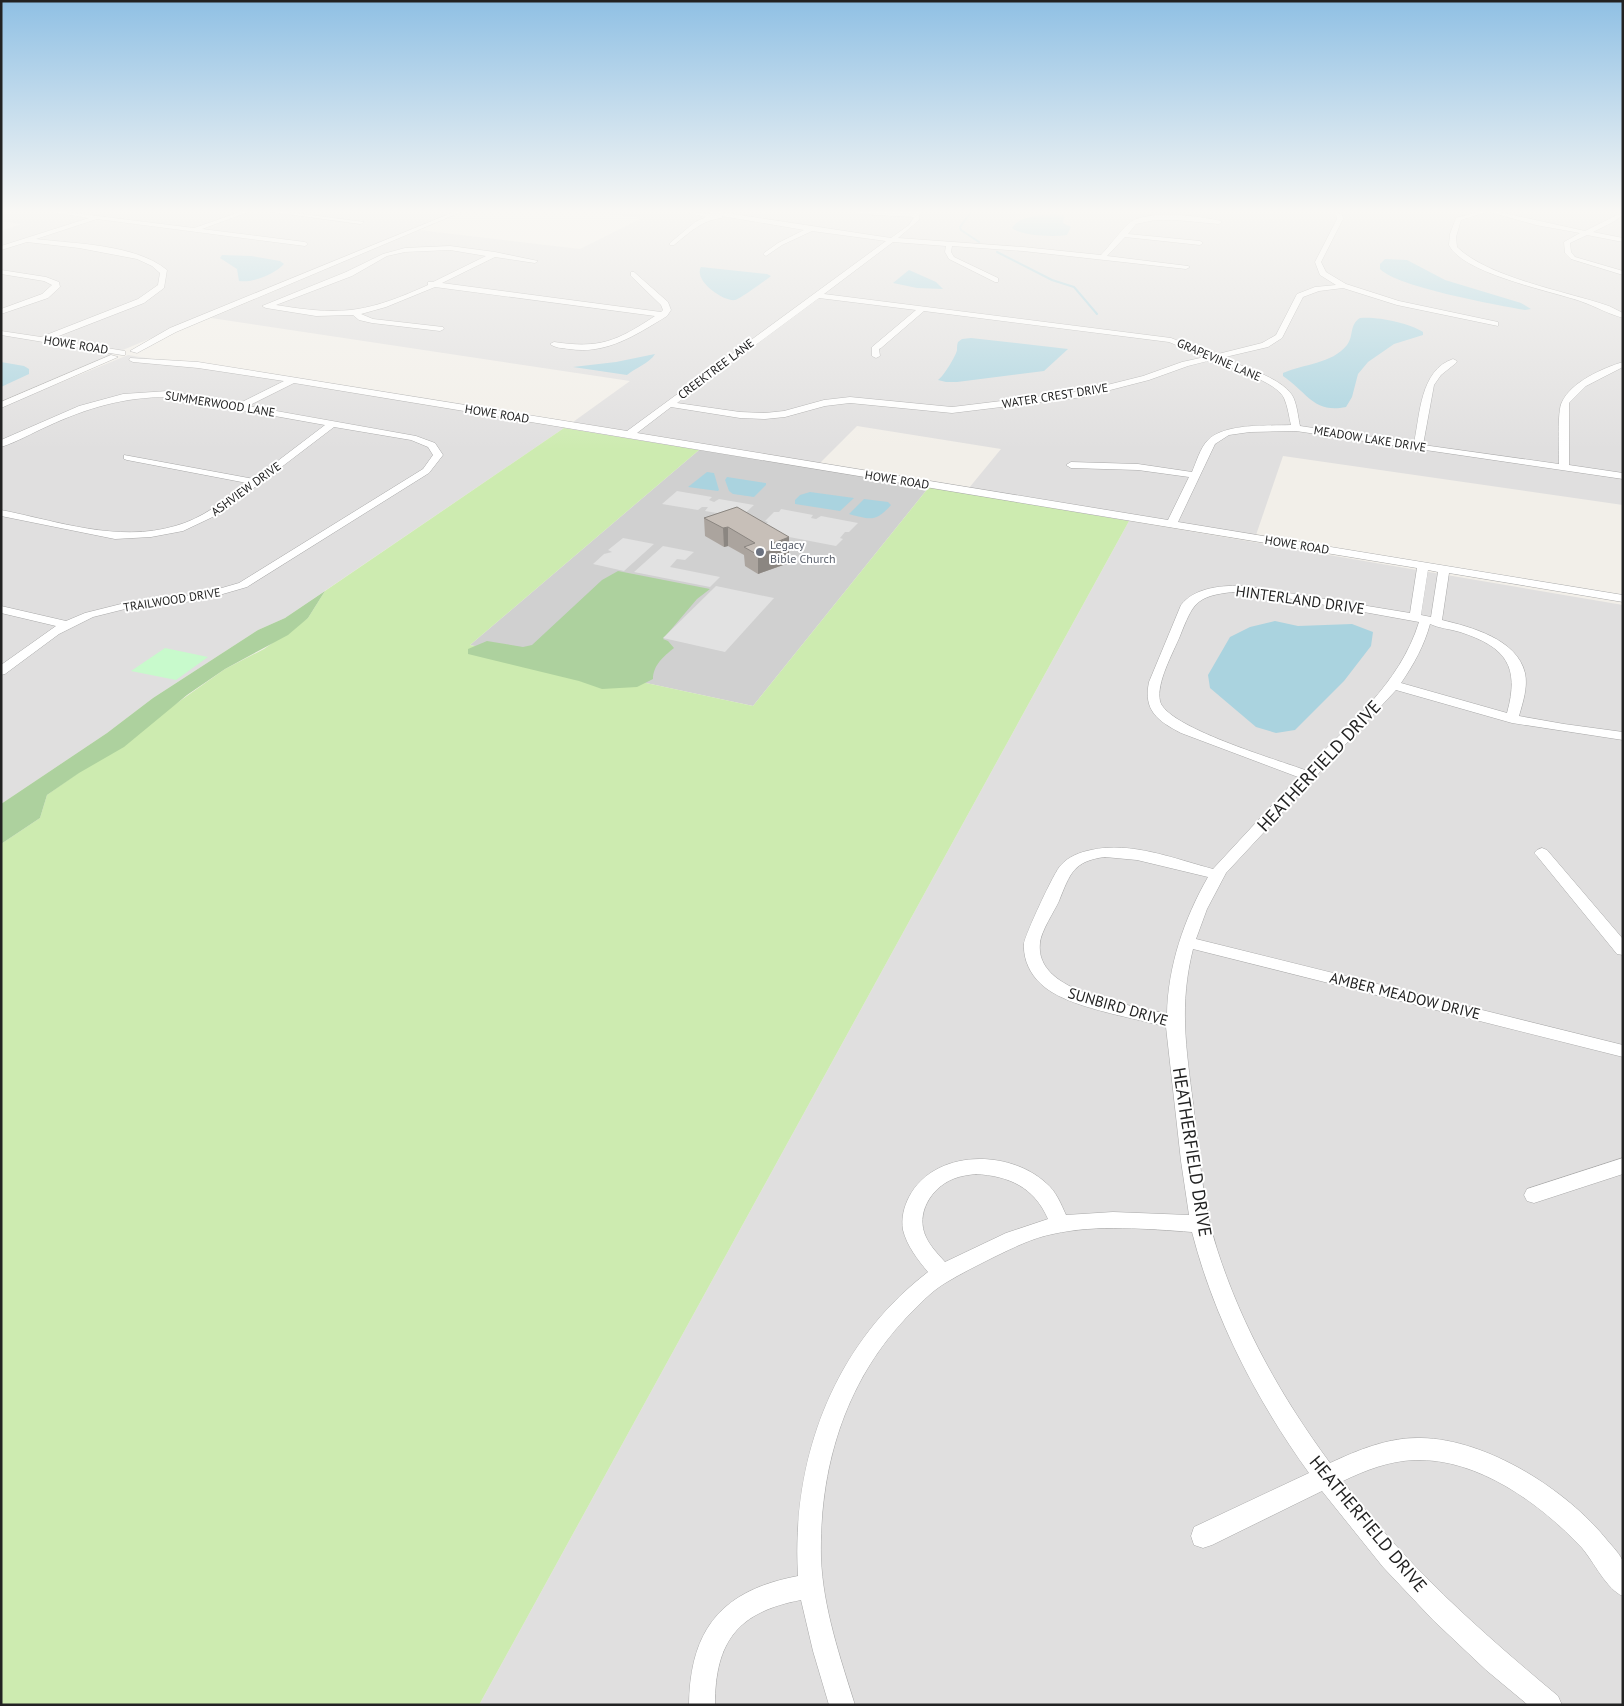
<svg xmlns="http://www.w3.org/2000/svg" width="1624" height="1706" font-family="'PT Sans',sans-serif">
<rect width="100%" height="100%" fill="#f2efe9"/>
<g fill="#e0dfdf">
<path d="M1,212h451l-451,189v-170l20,-7 -20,-3z"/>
<path d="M590,212h1033v293l-340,-49 -27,79 -287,-47 32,-39 -144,-23 -37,37 -247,-41 57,-41 -419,-63 208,-88 161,19 62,-31z"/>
<path d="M128,355l436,73 -279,190 -27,12 -105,68 -46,35 -106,71v-397z"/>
<path d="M1129,521l494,84v1100h-1144z"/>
</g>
<path fill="#d0d0d0" d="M699,450l230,37 -176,219 -283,-61z"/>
<path fill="#cdebb0" d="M564,428l135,22 -229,195 283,61 176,-219 200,34 -650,1184h-478v-861l39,-26 7,-23 178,-126 39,-20 44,-31 17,-27z"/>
<g fill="#add19e">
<path d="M618,571l92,18 -13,10 -34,40 5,2 6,7c-10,8 -21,17 -21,31l-16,8 -35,2 -23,-8 -111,-27v-5l19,-8 36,6 9,-2 70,-65z"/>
<path d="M325,591l-17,27 -20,17 -63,34 -38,26 -63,52 -45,26 -32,22 -7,23 -39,26v-40l106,-71 46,-35 105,-68 27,-12z"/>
</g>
<path fill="#c8facc" d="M165,648l43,9 -32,23 -45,-9z"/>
<g fill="#e2e2e2">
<path d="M677,491l35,6 -3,3 5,2 5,-3 35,6 -13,12 -36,-6 3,-4h-6l-4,3 -36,-6z"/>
<path d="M781,509l32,6 -2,3 5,1 5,-3 37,7 -9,9h-4l-5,6 3,1 -7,7 -52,-10 -19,-11 3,-3 -3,-1 9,-9h5z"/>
<path d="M623,538l31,6 -30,27 -31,-7 11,-10 8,-2 -4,-2z"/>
<path d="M663,546l31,6 -9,8 -8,-1 -7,8 50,10 -10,10 -76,-15z"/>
<path d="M716,586l58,12 -49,54 -62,-14z"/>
</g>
<g fill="#aad3df">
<path d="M1053,214l11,1 -1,8 8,4 -4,8c-12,2 -46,1 -55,-7 7,-12 29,-13 41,-14z"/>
<path d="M222,255l29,1 29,5 4,3c-9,10 -31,19 -45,17l-2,-12 -17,-11z"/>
<path d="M1385,259l22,1 38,20 76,23 10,6 -6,1c-28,-5 -128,-23 -145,-41v-5z"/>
<path d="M701,267l66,7 4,2c-5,4 -31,23 -36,24 -12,2 -42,-20 -34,-33z"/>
<path d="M909,270l27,12 7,7 -26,-1 -24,-5z"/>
<path d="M1360,318c16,-2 50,5 63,14v3l-29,9 -26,18 -10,12 -6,23 -6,10c-32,7 -39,-15 -63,-31v-3c20,-9 49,-9 64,-28 7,-9 2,-20 13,-27z"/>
<path d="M971,338l97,11 -24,22 -87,11h-11l-8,-2c5,-3 18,-24 19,-30 0,-3 0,-5 1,-8l4,-3z"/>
<path d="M655,354c-5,9 -20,14 -28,21l-54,-8 43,-5z"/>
<path d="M1,362l23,4 5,3v5l-28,13z"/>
<path d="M707,472l7,1 5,17 -1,1 -30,-4z"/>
<path d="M727,477l39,6v2l-12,12 -21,-3 -4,-3 -4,-11z"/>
<path d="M810,492l44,6 -14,13 -45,-7v-4l5,-5z"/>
<path d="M864,499l24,3 3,3c-15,17 -20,15 -42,9z"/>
<path d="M1275,621l23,5 54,-2 21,8 -2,14 -27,35 -49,49 -19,3 -20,-6 -46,-39 -2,-13 22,-38 20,-10z"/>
</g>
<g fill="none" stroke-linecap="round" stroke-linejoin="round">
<g stroke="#aad3df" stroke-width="2">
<path d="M971,212l-11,15 1,3 18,12"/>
<path d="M997,252l55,28 22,7 23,27"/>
</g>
<g stroke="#a9a9a9" stroke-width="1">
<g id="minor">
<path d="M51,212h14l129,16 46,-16h8l-46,17 103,13 3,2 -3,2 -208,-27 -61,20c40,5 99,5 131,31l-3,18 -20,15 -93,36 74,12v4h-3l-121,-20v-4l40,6 97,-38 20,-14 2,-12 -8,-7 -15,-7 -58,-11 -52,-6 -26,8v-4l88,-28z"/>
<path d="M272,212h15l77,10 -3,2z"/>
<path d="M454,212h7l-285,120 -39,21 -7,-2 40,-23z"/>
<path d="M684,212l29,2 -4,-2h11l171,26 18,-13 5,-8 -55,-3 -3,-2h64l-1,8 -21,18 125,9 78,8c8,-8 22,-28 31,-34 21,-11 67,-5 89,0l1,1 -3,2 -43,-4h-21l-19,4 -8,10 72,7 3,2 -3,2 -75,-8 -18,19 81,10 2,1 -4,2 -163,-18 -71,-5 -1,6 3,5 44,21v4h-3l-46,-23 -4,-7 1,-6 -53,-4 -69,52 347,44 43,17 48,-12 14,-8 21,-41 18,-7 21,-2 -16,-10 -5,-13 22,-43v-3l-6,-4 11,2 1,5 -22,43 5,10 20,12 53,17 99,21v4l-101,-21 -54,-17 -24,3 -16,6 -21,41 -14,9 -47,11c20,8 59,19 71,37 5,8 6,22 8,31l114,17c6,-28 6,-73 39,-84l4,2 -1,2 -15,12 -7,10 -11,60 136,19c0,-12 -2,-54 3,-62 9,-20 41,-34 61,-40v5l-37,19 -17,17v62l54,8v6l-327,-48 -46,1 -21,3 -14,9 -37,78 445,73v7l-174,-29 -7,47c29,7 75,19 83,53 3,14 -2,29 -6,43l45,8 59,8v8l-111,-17 -116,-33 -170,183 -19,36 -11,30 427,106v12l-430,-108c-14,56 -7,98 0,154 6,48 9,99 24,146 25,78 65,149 113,214 28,-13 59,-26 91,-25 66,1 146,52 186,102 5,6 14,15 16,22 1,10 0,24 0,34 -16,-6 -29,-34 -41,-48 -41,-44 -104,-90 -167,-88 -26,1 -49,10 -72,21 60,82 137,150 215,215l4,9h-34l-42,-35 -53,-50 -50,-53 -61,-76 -110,54 -9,3 -9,-3 -3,-9 3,-9 115,-54c-52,-72 -95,-155 -117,-241 -45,-3 -94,-8 -139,2 -21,4 -40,14 -59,23 -16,8 -32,16 -47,25 -16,9 -29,24 -42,37 -61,65 -86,151 -84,239 2,50 19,99 34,147h-26l-16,-54 -12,-51c-63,12 -86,41 -86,105h-26c1,-77 34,-115 109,-129 -7,-117 36,-232 130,-304 -10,-12 -21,-26 -25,-42 -2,-12 1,-23 6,-33 25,-48 100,-48 137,-14 10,8 15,21 20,32l47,-3 76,3 -8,-54 -15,-134c-33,-10 -100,-19 -125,-43 -11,-10 -18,-25 -17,-40 0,-7 31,-74 37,-79 7,-8 19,-13 30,-15 40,-9 84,9 122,19l85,-92 -117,-44c-23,-12 -38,-22 -32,-51l32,-77c14,-18 43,-20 64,-19l165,27 7,-45 -1123,-185 -46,23 168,30 19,7 8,12 -14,18 -182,114 -45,13 -77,9 -32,8 -34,17 -54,40 -4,1v-10l55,-39 -55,-13v-7l65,15 19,-8 40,-10 76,-9 38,-11 184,-114 10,-14 -5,-8 -17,-7 -77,-13 -113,86 -38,18 -32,6 -36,2 -114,-23v-6c56,11 117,33 174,16 27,-7 50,-26 72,-43l-120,-23 -3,-1v-4l130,24 71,-54 -157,-28c-44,0 -81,11 -120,29 -16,7 -31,16 -47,21v-7l78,-34 44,-12 45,-3 70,13 46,-23 -86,-13 -65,-6 -4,-2 1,-2 68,4 429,69 259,-190 -74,-10 -30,14 -16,11 -3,-2 1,-1 14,-10 26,-13 -82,-14v2c-20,2 -32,14 -48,27h-4v-2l25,-21 11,-5zM819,298l97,12 -44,37v9l4,2 4,-2 -1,-7 2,-1 43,-37 245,31 36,15 -23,5 -39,14 -60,15 -131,16 -102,-10 -26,3 -40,11 -19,2 -25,-1 -63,-9zM1212,360c17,7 65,22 72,38 4,9 5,19 7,27 -23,1 -66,-2 -83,15 -8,8 -12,23 -16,32l-54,-8 -67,-2 -5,3 5,3 67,2 51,7 -21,43 -531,-87 34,-26 69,11 25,1 20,-2 40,-11 25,-3 102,10 131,-16 66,-17 39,-14zM1428,570l10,2 -7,45 -10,-2zM1233,592l37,3 149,27c-19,62 -71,103 -114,148 -27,-10 -139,-43 -145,-69 -4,-18 13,-48 20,-65 13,-32 15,-40 53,-44zM1430,624c8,4 20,5 30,8 46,15 60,34 47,81l-106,-30c13,-19 23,-37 29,-59zM1105,857l32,3 71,17c-24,42 -40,89 -41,137 -36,-10 -133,-20 -127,-71 1,-12 14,-31 19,-42 11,-27 14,-40 46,-44zM976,1174c33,2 58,13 72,45l-42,14 -61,29c-7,-8 -15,-16 -19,-25 -11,-23 5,-49 27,-58 7,-3 15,-4 23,-5z"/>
<path d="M1478,212h8l-25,8 -5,17 1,10c32,31 108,44 152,59l14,7v5c-15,-4 -28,-12 -43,-17 -30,-10 -118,-28 -131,-56l1,-11 6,-16z"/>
<path d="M1490,212h9l86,19 38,-19v3l-10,7 -20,10 30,6v4l-36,-7 -17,8 1,9 4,5 48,14v4l-52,-16 -6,-6 -1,-11 16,-9 -44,-8z"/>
<path d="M450,246l45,6 43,9 -3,2 -40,-6 -53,26 219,29 2,-2 -2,-5 -30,-29v-4h3l34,30 3,8 -4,6c-31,19 -61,39 -98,33 -7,-1 -14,-1 -19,-5l4,-2c46,7 63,-1 101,-26l-220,-29 -49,20 -25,7 12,5 70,8 1,2 -4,2 -68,-8 -13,-3 -6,-5 -37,1 -50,-8 -4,-2 84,-34 37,-18 22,-6zM450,250l36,6 -53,26h-5v3l-9,4c-57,25 -82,26 -143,16l76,-29 35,-20 18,-4z"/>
<path d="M1,270l45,7 13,5 1,5 -12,11 -47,16v-5l41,-15 10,-9 -8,-4 -43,-7z"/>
<path d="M111,355l7,2 -117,51v-6z"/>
<path d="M1542,848l5,2 76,89v16l-6,-1 -80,-98 -3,-3 3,-3z"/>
<path d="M1623,1158v16l-89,29 -7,-2 -3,-6 3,-6z"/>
</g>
</g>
<use href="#minor" fill="#fff" fill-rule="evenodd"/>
</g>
<path fill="#aba49e" d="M737,507l52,49 -3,1v7l-28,10 -13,-8 -1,-11 -16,-9 -4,1 -19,-11 -1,-18z"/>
<g fill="#8b8681">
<path d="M728,527v19l-4,1 -1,-19z"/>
<path d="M789,537v19l-3,1v7l-28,10v-19l16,-12z"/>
</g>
<path fill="#c7bfb8" stroke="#8b8681" d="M737,507l52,30 -15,6 12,2 -28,10 -14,-8 11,-4 -27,-16 -5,1 -19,-10z"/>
<linearGradient id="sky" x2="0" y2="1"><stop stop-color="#8fc0e4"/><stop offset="0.47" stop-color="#f9f8f5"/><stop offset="1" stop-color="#f9f8f5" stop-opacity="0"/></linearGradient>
<rect width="1624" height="450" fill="url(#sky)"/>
<circle fill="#6b7280" stroke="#fff" stroke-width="2" cx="760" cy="552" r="5"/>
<g text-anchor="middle" stroke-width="4" stroke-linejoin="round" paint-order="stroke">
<g font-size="12" fill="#222" stroke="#fff">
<text transform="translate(76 345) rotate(9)" y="4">HOWE ROAD</text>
<text transform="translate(1219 360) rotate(23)" y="4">GRAPEVINE LANE</text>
<text transform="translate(716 369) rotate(-37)" y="4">CREEKTREE LANE</text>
<text transform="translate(1055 396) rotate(-9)" y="4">WATER CREST DRIVE</text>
<text transform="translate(220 404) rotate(9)" y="4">SUMMERWOOD LANE</text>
<text transform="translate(497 414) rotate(9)" y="4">HOWE ROAD</text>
<text transform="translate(1370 439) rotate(9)" y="4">MEADOW LAKE DRIVE</text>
<text transform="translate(897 480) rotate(9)" y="4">HOWE ROAD</text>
<text transform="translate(246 489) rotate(-36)" y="4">ASHVIEW DRIVE</text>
<text transform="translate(1297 545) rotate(9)" y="4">HOWE ROAD</text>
<text transform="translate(172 600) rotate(-9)" y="4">TRAILWOOD DRIVE</text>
</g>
<g font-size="12" fill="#5b616d" stroke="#fff" text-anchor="start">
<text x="770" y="549">Legacy<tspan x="770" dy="14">Bible Church</tspan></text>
</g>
<g font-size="15" fill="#222" stroke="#fff">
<text transform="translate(1300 600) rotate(8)" y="5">HINTERLAND DRIVE</text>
<text transform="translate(1405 996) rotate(14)" y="5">AMBER MEADOW DRIVE</text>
<text transform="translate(1118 1007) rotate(16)" y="5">SUNBIRD DRIVE</text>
</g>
<g font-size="18" fill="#222" stroke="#fff">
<text transform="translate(1319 766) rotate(-47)" y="6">HEATHERFIELD DRIVE</text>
<text transform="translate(1192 1152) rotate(81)" y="6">HEATHERFIELD DRIVE</text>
<text transform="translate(1368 1524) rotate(50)" y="6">HEATHERFIELD DRIVE</text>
</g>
</g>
<rect width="1624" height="1706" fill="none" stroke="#222222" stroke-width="5"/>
</svg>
